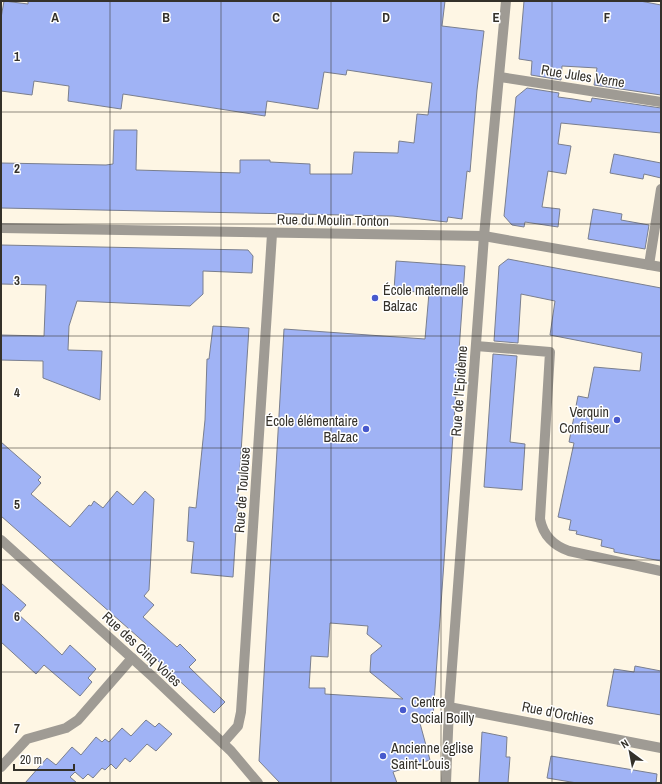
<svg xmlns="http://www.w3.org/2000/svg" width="662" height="784" font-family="'Archivo Narrow',sans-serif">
<rect width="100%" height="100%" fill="#fef6e4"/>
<g fill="#a0b3f5" stroke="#7a7f8e" fill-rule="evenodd">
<path d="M4,1l24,3v-3h417l-3,25 42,5 -7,59 -7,82 -3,-1 -5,48 -14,-2 -1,5 -54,-6 -392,-8v-45l105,2 7,-1 1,-34h23l-1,40 104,3v-13h30v2l40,2v10h42l2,-22 44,1 1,-12 15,2 3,-29 11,1 4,-32 -85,-13 -1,5 -22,-3 -6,37 -51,-8 -2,15 -142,-22 -2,15 -53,-8 1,-15 -35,-5 -2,14 -31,-4v-73z"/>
<path d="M524,1h116l21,4v90l-67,-10 3,-17 -35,-2 -1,14 -30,-5 1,-14 -13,-2z"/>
<path d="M527,88l32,5 -1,4 15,2 18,3 1,-4 69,10v25l-100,-10 -3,21 13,2 -5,28 -18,-3 -6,36 18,2 -2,18 -33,-5 -1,5 -12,-2 -8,-9 12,-119z"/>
<path d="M614,154l47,9v15l-17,-4 -1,5 -33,-6z"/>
<path d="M593,209l29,5 -1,6 28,5 -4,24 -57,-10z"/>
<path d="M1,245l247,5 5,6 -1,17 -49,-2v23l-13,12 -113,-5 -8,25 -1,24 34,1 -2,49 -57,-22v-17l-42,-1v-25l43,1 2,-51 -45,-1z"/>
<path d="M508,259l153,29v273l-47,-9v-3l-13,-3 1,-6 -26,-6 1,-3 -8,-1 2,-10 -13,-3 16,-74 -5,-1 9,-46 10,2 6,-31 46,4 2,-18 -92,-18 5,-34 -34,-7 -3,49 -24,-2 5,-75z"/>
<path d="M396,261l69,5 -32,451 -15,-1 12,44 -37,12 4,11h-117l-21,-22 25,-432 141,10 4,-46 -35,-3zM330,623l38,3 -1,8 15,12 -11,9 -1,17 33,27 -78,-5v-6h-16l2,-32 17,1z"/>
<path d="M213,326l36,2 -16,249 -42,-4 3,-31 -7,-1 2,-34 7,1 9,-88 2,-61h2z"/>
<path d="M493,354l24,2 -7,86 15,2 -3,46 -38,-3z"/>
<path d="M1,442l40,35 -3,3 3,3 -10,11 39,33 19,-22 2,1 3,-5 9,7 14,-17 16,14 12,-14 9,8 -5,91 -5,6 10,9 -11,12 34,30 3,-3 16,16 -7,7 36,35 -11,11 -71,-66 3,-3 -145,-128z"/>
<path d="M1,583l25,22 -8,9 24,22 20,19 8,-10 26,24 -8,9 4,4 -12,14 -36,-31 -8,9 -35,-32z"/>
<path d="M635,666l26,5v44l-54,-9 7,-37 20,3z"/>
<path d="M146,720l9,7 4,-4 13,11 -16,17 -9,-7 -17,18 -5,-4 -9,11 -5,-5 -6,6 -3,-2 -9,10 -5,-4 -5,5 -8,-7 -5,5 7,6h-52l22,-25 9,7 16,-18 9,8 15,-18 6,5 3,-3 4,3 13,-14 9,8z"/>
<path d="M482,732l25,5 -1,20h4l-2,26h-29z"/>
<path d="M551,756l106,18 -1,9h-79l-30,-5z"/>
</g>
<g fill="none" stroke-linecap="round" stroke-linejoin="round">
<g stroke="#9f9b94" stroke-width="10">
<path d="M500,77l161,25"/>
<path d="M1,228l483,8 177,31"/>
<path d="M649,265l12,-76"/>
<path d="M476,346l74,6 -10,167c3,16 14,27 29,32l92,20"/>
<path d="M1,540l152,137 78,74 27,32"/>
<path d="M449,707l212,41"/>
<path d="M223,743l15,-17 3,-14 31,-478"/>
<path d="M1,767l26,-28 39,-11 12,-8 54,-62"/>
<path d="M446,783l3,-76 35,-471 22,-235"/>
</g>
</g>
<path fill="none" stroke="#34312a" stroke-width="1" stroke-opacity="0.55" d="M110,1v782M221,1v782M331,1v782M441,1v782M552,1v782M1,112h660M1,224h660M1,336h660M1,448h660M1,560h660M1,672h660"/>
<g fill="#4759cd" stroke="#fff" stroke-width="1.5">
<circle cx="375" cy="298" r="4"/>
<circle cx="617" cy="420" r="4"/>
<circle cx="366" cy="429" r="4"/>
<circle cx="403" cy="710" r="4"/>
<circle cx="383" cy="756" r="4"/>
</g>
<g text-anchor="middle" stroke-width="3" stroke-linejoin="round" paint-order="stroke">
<g font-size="14" fill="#34312a" stroke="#fff">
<text transform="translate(583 76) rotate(9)" y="5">Rue Jules Verne</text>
<text transform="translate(333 220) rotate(1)" y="5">Rue du Moulin Tonton</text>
<text transform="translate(459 391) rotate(-86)" y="5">Rue de l'Epidème</text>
<text transform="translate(242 490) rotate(-86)" y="5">Rue de Toulouse</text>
<text transform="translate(142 649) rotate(43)" y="5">Rue des Cinq Voies</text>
<text transform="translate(558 713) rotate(11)" y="5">Rue d'Orchies</text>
</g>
<g font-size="14" fill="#34312a" stroke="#fff" text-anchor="start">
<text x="383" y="295">École maternelle<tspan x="383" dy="16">Balzac</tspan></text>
<text x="609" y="417" text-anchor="end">Verquin<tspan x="609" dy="16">Confiseur</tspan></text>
<text x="358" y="426" text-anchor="end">École élémentaire<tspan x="358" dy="16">Balzac</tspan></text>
<text x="411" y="707">Centre<tspan x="411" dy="16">Social Boilly</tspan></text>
<text x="391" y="753">Ancienne église<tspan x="391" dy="16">Saint-Louis</tspan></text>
</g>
</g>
<g font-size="13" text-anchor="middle" font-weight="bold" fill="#34312a" stroke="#fff" stroke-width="3" stroke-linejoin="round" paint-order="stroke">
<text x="55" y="22">A</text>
<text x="166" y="22">B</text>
<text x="276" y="22">C</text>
<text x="386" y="22">D</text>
<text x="496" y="22">E</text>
<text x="607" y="22">F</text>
<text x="17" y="61">1</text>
<text x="17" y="173">2</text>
<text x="17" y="285">3</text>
<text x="17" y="397">4</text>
<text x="17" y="509">5</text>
<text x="17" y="621">6</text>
<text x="17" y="733">7</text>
</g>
<rect width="662" height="784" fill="none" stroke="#34312a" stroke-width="4"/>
<g transform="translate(630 752) rotate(328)" stroke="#ffffff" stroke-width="3" paint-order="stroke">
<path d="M0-3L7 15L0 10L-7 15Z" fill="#34312a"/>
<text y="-6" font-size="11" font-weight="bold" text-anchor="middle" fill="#34312a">N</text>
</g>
<path d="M14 764v6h60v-6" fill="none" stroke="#34312a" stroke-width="2"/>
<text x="20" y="764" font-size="12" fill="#34312a" stroke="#ffffff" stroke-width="3" paint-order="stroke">20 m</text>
</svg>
